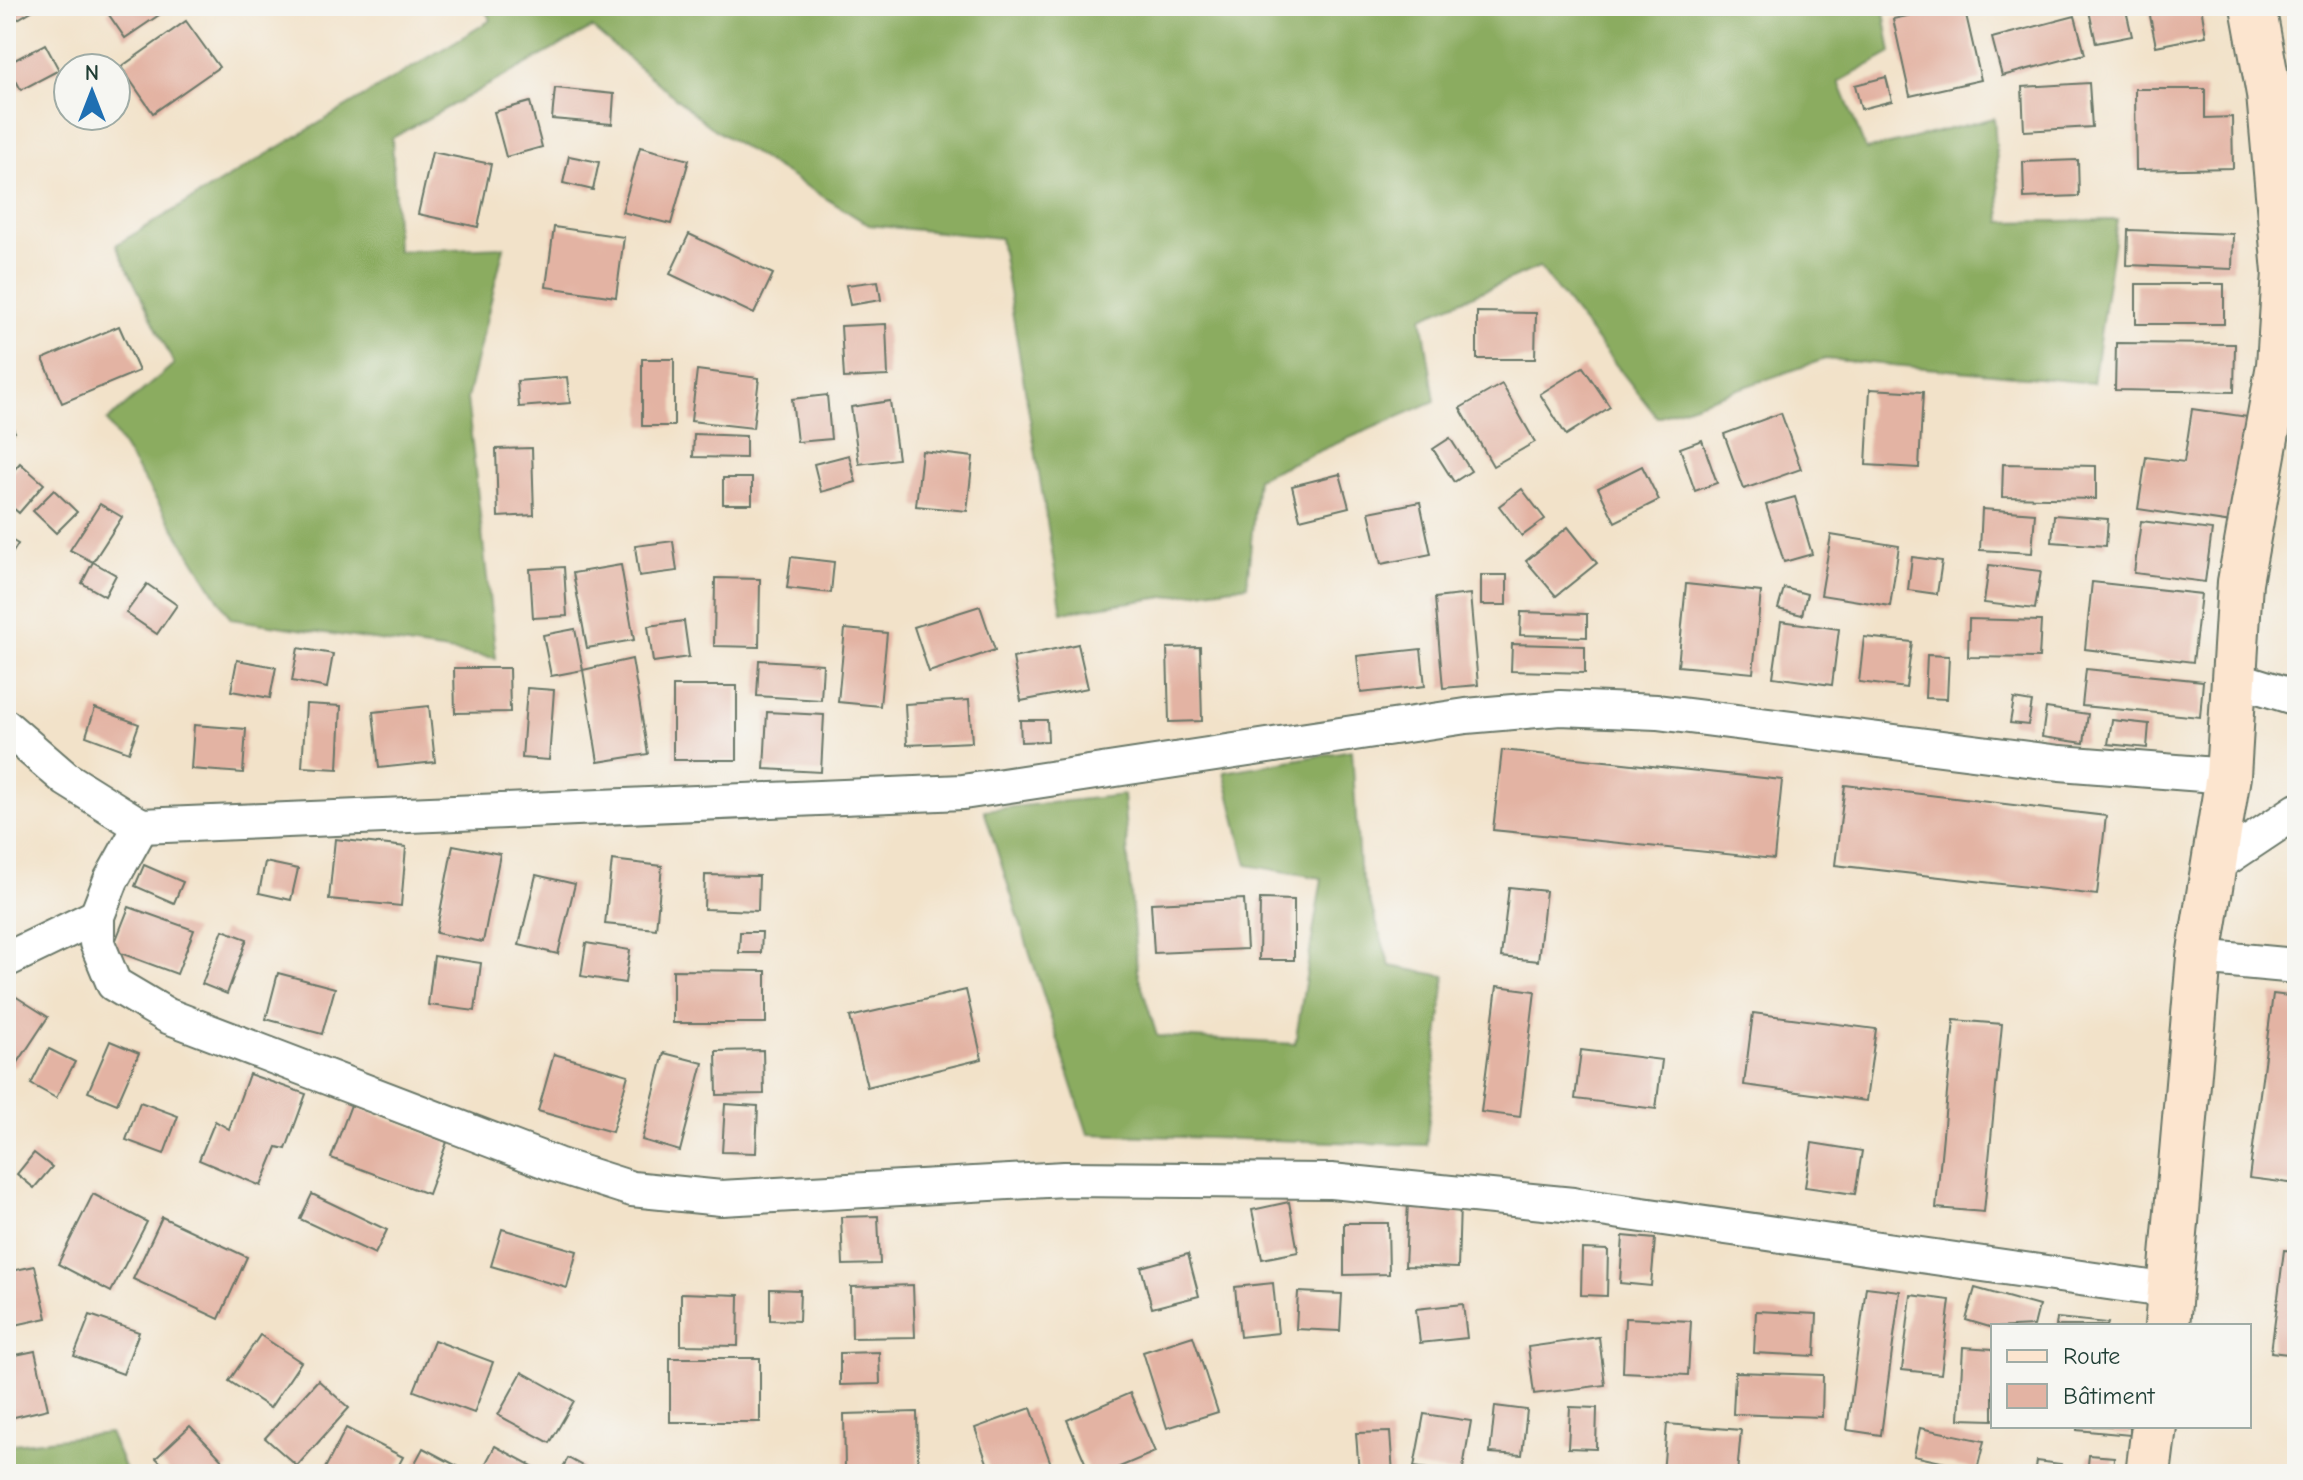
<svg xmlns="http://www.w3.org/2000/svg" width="2303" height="1480" font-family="'Comic Neue',sans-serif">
<rect width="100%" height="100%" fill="#f6f6f2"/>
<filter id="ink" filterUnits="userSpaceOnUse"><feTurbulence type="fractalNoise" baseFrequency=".0125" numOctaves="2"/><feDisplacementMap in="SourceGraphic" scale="16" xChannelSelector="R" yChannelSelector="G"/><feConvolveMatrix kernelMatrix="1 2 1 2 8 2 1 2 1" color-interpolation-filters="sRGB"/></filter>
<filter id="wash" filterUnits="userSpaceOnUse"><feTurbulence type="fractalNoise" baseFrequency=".006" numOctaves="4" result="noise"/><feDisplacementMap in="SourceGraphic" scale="32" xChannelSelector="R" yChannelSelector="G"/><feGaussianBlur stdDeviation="1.8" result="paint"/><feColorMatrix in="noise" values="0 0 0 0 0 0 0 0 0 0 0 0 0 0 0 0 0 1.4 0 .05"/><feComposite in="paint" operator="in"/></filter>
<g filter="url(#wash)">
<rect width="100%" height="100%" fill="#f2e2c9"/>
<g fill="#8bac60" stroke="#55744a" stroke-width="2">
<path d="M482,6h1401l8,47 -52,29 27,68 128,-32 7,104 116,-2 -24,163 -268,-24 -168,58 -118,-150 -117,50 13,84 -178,77 -10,107 -185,27 -62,-374 -131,-13 -160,-99 -117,-98 -200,110 5,113 107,-4 -37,152 29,259 -265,-39 -124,-198 67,-57 -58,-119 375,-225z"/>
<path d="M1352,750l7,117 31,99 55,10 -19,169 -338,-11 -104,-324 139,-15 14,176 20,65 138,8 27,-166 -75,-13 -23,-93z"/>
<path d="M109,1433l18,41h-121v-29z"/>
</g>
<g id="blocks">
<g fill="#e3b3a3">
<path d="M6,6h34l-34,20z"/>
<path d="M116,6h42l4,7 -37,25 -18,-26z"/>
<path d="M1953,6h11l17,74 -71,16 -17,-77z"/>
<path d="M2009,6h22v1l-20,5z"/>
<path d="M2088,6h37l7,30 -36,7z"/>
<path d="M2148,6h53l5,30 -50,10z"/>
<path d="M2075,16l10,38 -83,22 -10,-38z"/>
<path d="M186,21l33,46 -66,46 -32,-46z"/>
<path d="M45,44l14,26 -38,20 -14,-26z"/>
<path d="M1886,77l6,24 -31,8 -6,-24z"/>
<path d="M2089,83l3,44 -68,4 -2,-44z"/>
<path d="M555,88l59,6 -2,30 -60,-5z"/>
<path d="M2135,89h70v29l27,-1 1,51 -97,2z"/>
<path d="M530,102l12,45 -36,10 -12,-45z"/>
<path d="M640,147l49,13 -18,64 -49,-12z"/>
<path d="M432,152l59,12 -13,63 -60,-13z"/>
<path d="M569,156l30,6 -6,28 -30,-7z"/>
<path d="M2078,160l1,36 -55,2 -1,-36z"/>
<path d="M554,227l70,10 -8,60 -70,-10z"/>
<path d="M2128,230l105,4 -1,35 -105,-4z"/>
<path d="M689,234l84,40 -19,40 -84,-40z"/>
<path d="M878,281l3,19 -31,5 -4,-20z"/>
<rect x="2136" y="284" width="88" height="40"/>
<path d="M1477,312l59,1 -1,46h-58z"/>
<path d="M886,324l2,52 -44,2 -3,-52z"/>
<path d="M119,326l20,45 -77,32 -19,-44z"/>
<path d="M2116,343l119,1 -1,48 -119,-2z"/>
<rect x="642" y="359" width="32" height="67"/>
<path d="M1583,367l27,40 -44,28 -26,-41z"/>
<path d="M697,370l62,8 -6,50 -62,-7z"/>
<path d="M567,377l3,26 -51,4 -2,-26z"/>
<path d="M1502,384l33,58 -42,24 -33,-58z"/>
<path d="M1870,389l53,3 -4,76 -53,-3z"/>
<path d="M827,395l4,44 -34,3 -5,-43z"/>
<path d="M890,401l8,58 -39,5 -8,-57z"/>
<path d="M2192,409l56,8 -16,106 -94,-14 8,-52 38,5z"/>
<path d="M1781,413l20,56 -57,20 -20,-55z"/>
<path d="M6,415l9,17 -9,5z"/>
<path d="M694,434l52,2v22l-53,-1z"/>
<path d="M1450,438l21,33 -17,11 -21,-33z"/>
<path d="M1702,440l15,43 -22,8 -15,-43z"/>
<path d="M532,448l2,67 -36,2 -2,-68z"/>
<path d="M922,451l51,6 -6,54 -51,-5z"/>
<path d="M849,455l7,27 -35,10 -7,-28z"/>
<path d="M20,463l24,21 -25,29 -13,-11v-23z"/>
<path d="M2003,464l93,2v33l-94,-2z"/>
<path d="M1642,466l17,34 -44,22 -17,-34z"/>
<path d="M1340,474l9,33 -49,12 -8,-33z"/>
<rect x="723" y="478" width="29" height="26"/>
<path d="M1522,489l23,30 -23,17 -23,-30z"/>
<path d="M54,490l23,22 -21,21 -23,-22z"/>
<path d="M1795,497l17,57 -28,8 -18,-57z"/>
<path d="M1420,502l11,52 -50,10 -12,-52z"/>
<path d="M100,504l22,13 -29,45 23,13 -11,21 -23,-13 11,-21 -23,-12z"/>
<path d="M1982,509l53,4 -3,40 -52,-3z"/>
<path d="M2054,515l54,4 -2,27 -54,-4z"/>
<path d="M2141,521l71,9 -7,52 -71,-9z"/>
<path d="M1568,527l29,36 -41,33 -30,-35z"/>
<path d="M1831,535l68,11 -9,60 -69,-11z"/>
<path d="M6,537l12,7 -12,19z"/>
<path d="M673,541l4,30 -38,5 -4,-30z"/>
<path d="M791,557l43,5 -3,31 -44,-5z"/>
<path d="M1912,557l30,4 -5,33 -29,-4z"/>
<path d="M621,565l13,75 -47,8 -14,-75z"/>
<path d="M1989,565l52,6 -6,38 -51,-6z"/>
<path d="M564,567l3,49 -34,2 -3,-49z"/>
<rect x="1481" y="575" width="26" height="30"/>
<path d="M715,578l45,1 -1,68 -45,-1z"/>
<path d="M2092,582l109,12 -8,68 -108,-13z"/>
<path d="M147,584l30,21 -20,29 -31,-21z"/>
<path d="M1686,584l75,8 -8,81 -75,-7z"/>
<path d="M1784,588l23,6 -5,21 -24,-6z"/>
<path d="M1470,594l8,91 -35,3 -8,-90z"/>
<path d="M980,606l15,44 -66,22 -15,-45z"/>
<path d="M1521,612l66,2v23l-67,-2z"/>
<path d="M1969,619l72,2 -2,37 -71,-1z"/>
<path d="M684,621l5,36 -36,5 -5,-36z"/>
<path d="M1781,621l58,8 -7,56 -59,-8z"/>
<path d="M575,629l8,41 -32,6 -8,-41z"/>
<path d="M845,629l42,4 -7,73 -42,-4z"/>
<path d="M1864,637l48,5 -6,46 -47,-6z"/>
<path d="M1078,644l10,44 -67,13 -8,-43z"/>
<path d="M1512,644l73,2v27l-74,-2z"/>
<path d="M1200,647l2,74 -33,1 -2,-74z"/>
<path d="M298,648l35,6 -6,34 -35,-7z"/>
<path d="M1421,649l4,37 -64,7 -4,-37z"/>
<path d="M1927,655l22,1 -2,43 -22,-1z"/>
<path d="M632,659l16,95 -50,8 -15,-92z"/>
<path d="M237,660l39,7 -6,31 -39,-7z"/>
<path d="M759,660l64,4 -2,36 -64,-4z"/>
<path d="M454,668h55l1,44 -55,1z"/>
<path d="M2086,669l117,12 -3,36 -118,-11z"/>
<rect x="673" y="686" width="64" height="74"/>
<path d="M527,688l27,2 -5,70 -27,-2z"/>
<path d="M2014,699l18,3 -4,23 -18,-2z"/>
<path d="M969,700l3,42 -65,3 -2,-41z"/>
<path d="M306,704l35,2 -3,63 -36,-2z"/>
<path d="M429,706l6,56 -56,6 -6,-56z"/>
<path d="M95,708l44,16 -10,28 -43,-16z"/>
<path d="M2046,708l42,6 -4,29 -42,-6z"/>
<path d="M767,712l57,3 -3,57 -57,-3z"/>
<path d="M1020,720h27l1,21 -27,1z"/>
<path d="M2112,720l37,4 -2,24 -39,-4z"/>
<path d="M194,725l52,4 -3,44 -52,-4z"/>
<path d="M1502,750l280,30 -8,79 -281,-29z"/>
<path d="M1845,785l261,31 -9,79 -262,-30z"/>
<path d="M335,839l71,8 -5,59 -72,-7z"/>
<path d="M453,845l47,9 -17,88 -47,-9z"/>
<path d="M612,860l50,6 -6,63 -51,-5z"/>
<path d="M265,862l33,7 -7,31 -32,-7z"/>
<path d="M144,865l39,17 -9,21 -39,-17z"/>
<path d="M536,875l39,9 -17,70 -39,-9z"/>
<path d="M705,875l54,1 -1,35 -54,-2z"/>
<path d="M1509,887l37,4 -8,70 -37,-4z"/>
<path d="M1244,899l3,50 -93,4 -3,-50z"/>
<path d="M1260,899l34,1v60h-35z"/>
<path d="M129,907l65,23 -17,44 -65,-24z"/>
<path d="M223,930l24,9 -20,55 -25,-10z"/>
<path d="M740,932h22l-1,21h-22z"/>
<path d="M586,943l44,7 -5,33 -44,-7z"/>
<path d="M434,956l47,7 -6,48 -47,-6z"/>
<path d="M673,970l93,1v52h-93z"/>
<path d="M278,973l57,15 -13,46 -56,-15z"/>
<path d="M1497,986l38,5 -15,126 -39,-5z"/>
<path d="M966,990l16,69 -115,28 -17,-70z"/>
<path d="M7,991l41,26 -33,50 -9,-6z"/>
<path d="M2273,994l24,3v187l-48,-6z"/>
<path d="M1753,1013l123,16 -10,72 -122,-16z"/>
<path d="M1954,1020l48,4 -18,188 -48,-4z"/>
<path d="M110,1041l29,12 -22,51 -29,-12z"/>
<path d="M49,1049l26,13 -19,36 -25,-14z"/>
<path d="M763,1050l1,44 -47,1 -1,-44z"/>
<path d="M1581,1050l81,10 -6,49 -81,-10z"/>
<path d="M664,1053l39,10 -23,88 -38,-11z"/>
<path d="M554,1054l74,21 -16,57 -74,-21z"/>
<path d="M249,1074l57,20 -20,55 -9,-2 -16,39 -62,-26 16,-39 14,8z"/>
<path d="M140,1102l38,14 -14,38 -38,-14z"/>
<path d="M725,1104l33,2 -2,47 -34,-1z"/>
<path d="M351,1105l96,37 -19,52 -97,-36z"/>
<path d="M1812,1143l50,8 -7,43 -50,-7z"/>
<path d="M34,1153l18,14 -18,21 -17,-14z"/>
<path d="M93,1194l54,28 -36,70 -53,-28z"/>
<path d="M312,1194l75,36 -12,24 -75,-35z"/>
<path d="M1289,1202l9,50 -36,7 -10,-49z"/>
<path d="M1408,1202l52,2 -2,64 -53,-2z"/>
<path d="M878,1216l2,48 -37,1 -2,-48z"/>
<path d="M162,1217l85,40 -28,62 -86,-40z"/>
<path d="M1344,1223h44l1,51 -45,1z"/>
<path d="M502,1229l75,22 -10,37 -76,-22z"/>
<path d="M1623,1236l32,3 -4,47 -31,-3z"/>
<path d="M1582,1249l26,1 -1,46 -26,-1z"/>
<path d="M2284,1250l13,1v104l-26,-3z"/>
<path d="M1188,1254l11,42 -47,12 -11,-41z"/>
<path d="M35,1266l12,52 -41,9v-55z"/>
<path d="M1273,1283l5,50 -38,4 -5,-50z"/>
<path d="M913,1285l2,52 -63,1 -1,-51z"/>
<path d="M1866,1287l34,4 -19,144 -34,-5z"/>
<path d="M1975,1288l64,18 -5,20 -41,2 -27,-8z"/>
<path d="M770,1289l30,1 -1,31 -29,-1z"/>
<path d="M1298,1292l44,2 -2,37 -44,-2z"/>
<path d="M681,1293l58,2 -1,51 -57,-1z"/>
<path d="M1911,1295l39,5 -9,74 -39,-4z"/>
<path d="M1463,1304l4,34 -47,5 -4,-34z"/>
<path d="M1756,1311l61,3 -2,42 -61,-3z"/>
<path d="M90,1315l49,17 -16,42 -49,-18z"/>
<path d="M1625,1318l66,3 -3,54 -65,-3z"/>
<path d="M2057,1318l51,5 -1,3h-51z"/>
<path d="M260,1335l41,27 -31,46 -41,-27z"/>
<path d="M1193,1336l25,76 -51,16 -24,-76z"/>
<path d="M1599,1337l6,48 -71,9 -6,-47z"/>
<path d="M434,1340l59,22 -19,51 -60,-22z"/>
<path d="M1963,1347l30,2v71l-34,-1z"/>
<path d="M35,1351l13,58 -42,10v-62z"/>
<path d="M879,1352l1,32 -40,1v-32z"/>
<rect x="670" y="1358" width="90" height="64"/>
<path d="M522,1372l52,29 -24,42 -52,-28z"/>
<path d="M1735,1372l88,3 -1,42 -89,-3z"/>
<path d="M318,1380l31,28 -52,58 -32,-28z"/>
<path d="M1130,1393l25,59 -52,22h-13l-23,-54z"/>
<path d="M1495,1406l32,4 -5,45 -32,-2z"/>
<path d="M1570,1407l27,1 -1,41 -28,-1z"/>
<path d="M1031,1408l20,56 -30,10h-30l-16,-46z"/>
<path d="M917,1412l1,55 -73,2 -1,-55z"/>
<path d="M1424,1414l47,7 -9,53 -48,-7z"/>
<path d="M1667,1424l74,6 -4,44h-74z"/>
<path d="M190,1426l39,41 -7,7h-50l-16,-16z"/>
<path d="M2077,1426h53v9l-53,-5z"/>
<path d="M346,1428l57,29 -9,17h-72z"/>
<path d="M1920,1428l64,13 -7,29 -63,-14z"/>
<path d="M1390,1432l3,42h-34l-3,-41z"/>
<path d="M495,1446l52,28h-67z"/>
<path d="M423,1448l36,19 -3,7h-47z"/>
<path d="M2089,1455l25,2 -1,17h-26z"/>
<path d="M568,1458l16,9 -4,7h-21z"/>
<path d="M2037,1461l24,3 -1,10h-25z"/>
</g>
</g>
</g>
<g filter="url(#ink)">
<use href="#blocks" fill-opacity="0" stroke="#697768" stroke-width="2"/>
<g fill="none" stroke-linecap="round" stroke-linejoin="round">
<g stroke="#697768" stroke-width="38">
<g id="street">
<path d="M2236,679l61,19"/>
<path d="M6,727l60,52 75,47 822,-34 503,-76 94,-8 97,4 403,51 168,13"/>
<path d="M141,826l-30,54 -14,36v27l17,41 54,32 389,149 75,24 89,9 343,-19 267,2 242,24 598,86"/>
<path d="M2216,865l81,-54"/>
<path d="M2199,957l98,9"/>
<path d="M6,960l91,-44"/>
</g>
</g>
<g stroke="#697768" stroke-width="48">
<g id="secondary">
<path d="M2167,1326l32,-369 29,-181 12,-194 39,-217 6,-93 -16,-178 -16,-88"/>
<path d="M2148,1474l6,-48"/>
</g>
</g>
<use href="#street" stroke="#fff" stroke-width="34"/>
<use href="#secondary" stroke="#fce5cf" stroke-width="44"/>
</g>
</g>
<rect width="2303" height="1480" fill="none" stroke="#f6f6f2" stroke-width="32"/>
<rect x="1991" y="1324" width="260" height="104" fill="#f6f6f2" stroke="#a0aca6" stroke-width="2"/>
<rect x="2007" y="1350" width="40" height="12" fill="#fce5cf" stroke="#a0aca6" stroke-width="2"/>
<text x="2063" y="1364" font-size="24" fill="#1f3d34">Route</text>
<rect x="2007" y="1384" width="40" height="24" fill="#e3b3a3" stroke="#a0aca6" stroke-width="2"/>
<text x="2063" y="1404" font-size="24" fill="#1f3d34">Bâtiment</text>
<g transform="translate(92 92)"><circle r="38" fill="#f6f6f2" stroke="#a0aca6" stroke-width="2"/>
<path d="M0-6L14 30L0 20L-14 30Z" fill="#1f6fb2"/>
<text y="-12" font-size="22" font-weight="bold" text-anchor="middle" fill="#1f3d34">N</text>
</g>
</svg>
